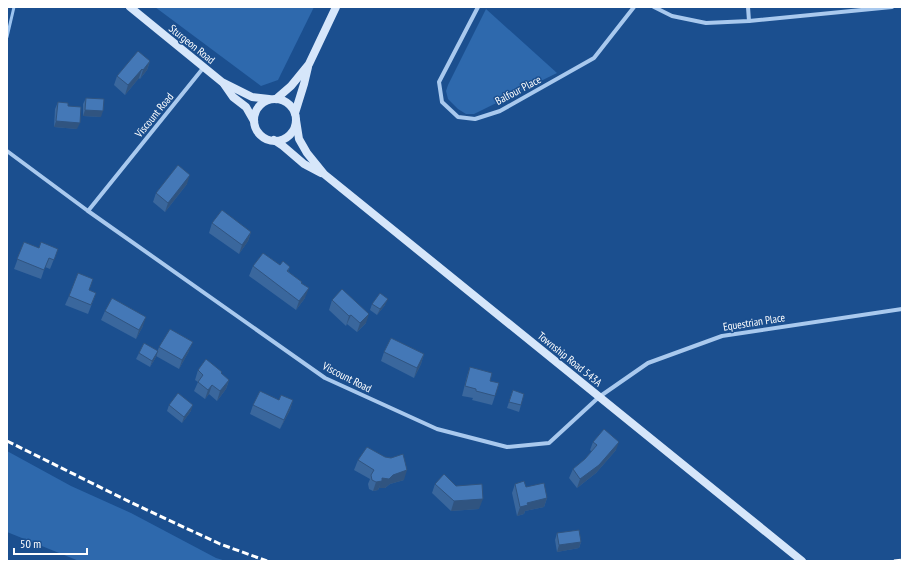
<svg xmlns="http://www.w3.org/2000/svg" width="909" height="568" font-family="'PT Sans Narrow',sans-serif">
<rect width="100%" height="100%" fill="#1b4f8f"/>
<g fill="#2e69ad">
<path d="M155,7h159l-36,73 -17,6z"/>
<path d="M486,9l71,64 -83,41h-8l-8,-5 -10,-10 -2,-8 2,-6z"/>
<path d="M7,451l64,35 60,27 85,45 10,3h-147l-72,-29z"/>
</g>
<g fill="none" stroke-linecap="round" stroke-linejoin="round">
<path stroke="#9cc4f0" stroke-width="3" d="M7,37l7,-30"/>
<g stroke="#a9c9ee" stroke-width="4">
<path d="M478,7l-39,75 3,20 16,15 17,2 25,-8 94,-53 40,-51"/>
<path d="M654,7l18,9 34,7 43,-2 143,-14"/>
<path d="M748,7l1,14"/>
<path d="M7,151l81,60 237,167 112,51 70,18 42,-4 50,-46 49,-34 74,-27 180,-27"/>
<path d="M88,211l116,-144"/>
</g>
<g stroke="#d6e6fa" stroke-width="8">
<path d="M130,7l92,75 30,15 17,2"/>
<path d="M224,84l9,13 13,10 8,14"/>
<path d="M276,99l15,-13 18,-22 27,-57"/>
<circle cx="275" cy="120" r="21"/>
<path d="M295,113l9,-29 4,-17"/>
<path d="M296,120l3,19 8,14 17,21 478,387"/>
<path d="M274,140l9,6 21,18 17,9"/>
</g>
<g stroke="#fff" stroke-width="3" stroke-dasharray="7 3" stroke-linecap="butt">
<path d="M7,441l125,62 88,41 47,17"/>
<path d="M894,561l8,-1"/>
</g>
</g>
<g fill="#3a679d">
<path d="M150,61l-3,9 -7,9 -1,-1 -14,17 -11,-10 3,-9z"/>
<path d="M86,98l15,19 -18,-1v-12z"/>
<path d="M58,102l10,4 9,23 -23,-2 1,-18z"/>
<path d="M187,184l-22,28 -12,-10 3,-9z"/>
<path d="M212,223l39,9 -3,9 -9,13 -30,-21z"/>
<path d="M24,242l15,6 19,1 -8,20 -5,-2 -4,12 -27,-10z"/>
<path d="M280,265l10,2 -2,4 14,12 3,15 -9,12 -47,-34 4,-10z"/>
<path d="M89,290l7,3 -8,21 -23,-9 4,-9z"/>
<path d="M332,300l34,23 -9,9 -10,-8 -1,2 -17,-16z"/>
<path d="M372,304l13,1 -8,10 -7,-5z"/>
<path d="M105,311l38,15 -7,13 -35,-19z"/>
<path d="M159,347l30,4 -10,18 -23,-13z"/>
<path d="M384,352l40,2 -3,10 -7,14 -33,-17z"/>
<path d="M139,353l17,4 -6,10 -14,-8z"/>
<path d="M470,367l20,14 5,15 -3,9 -20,-5 1,-2 -11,-2 5,-20z"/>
<path d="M198,370l24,2v2l7,6 -3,9 -9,12 -8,-7 -4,5 -11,-8 4,-9 -3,-2z"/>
<path d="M513,390l8,15 -2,7 -12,-4z"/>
<path d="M279,400h14l-3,10 -10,19 -30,-15 3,-9z"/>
<path d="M169,405l22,6 -9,12 -15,-12z"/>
<path d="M593,442l23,8 -20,23 -19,15 -8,-10 4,-9 12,-10 7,-7 -2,-2z"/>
<path d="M358,460l46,20 -14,4 -5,4h-6l-1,2 -5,1 -4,-2 -1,-5 2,-5 -16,-9z"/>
<path d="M435,484l21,2 23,23 -28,2 -19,-18z"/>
<path d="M515,484l11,3 21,11 -3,9 -19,4 -1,3 -7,2 -5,-23z"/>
<path d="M557,533l24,9 -2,6 -22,4 -2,-12z"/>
</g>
<g fill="#305480">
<path d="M150,61l-3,9 -7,9 3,-9z"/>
<path d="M142,69l-3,9 -14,17 3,-10z"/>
<path d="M85,110l18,1 -2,6 -18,-1z"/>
<path d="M56,121l24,2 -3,6 -23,-2z"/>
<path d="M190,175l-3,9 -22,28 3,-9z"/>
<path d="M251,232l-3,9 -9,13 3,-9z"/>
<path d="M309,288l-4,10 -9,12 3,-9z"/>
<path d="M388,299l-3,6 -8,10 3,-6z"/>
<path d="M369,314l-3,9 -9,9 3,-9z"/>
<path d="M351,315l-4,9 -1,2 3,-10z"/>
<path d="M146,317l-3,9 -7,13 3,-9z"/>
<path d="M193,342l-4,9 -10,18 3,-9z"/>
<path d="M158,351l-2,6 -6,10 2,-6z"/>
<path d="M424,354l-3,10 -7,14 3,-10z"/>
<path d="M229,380l-3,9 -9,12 3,-10z"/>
<path d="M212,385l-3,9 -4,5 3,-9z"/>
<path d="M293,400l-3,10 -10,19 4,-9z"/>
<path d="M193,405l-2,6 -9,12 2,-6z"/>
<path d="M619,442l-3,8 -20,23 -19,15 3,-9z"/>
<path d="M407,470l-3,10 -14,4 -5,4h-6l3,-10z"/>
<path d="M382,481l-4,9 -5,1 3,-9z"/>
<path d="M547,498l-3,9 -19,4 -1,3 -7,2 3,-9 7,-4z"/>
<path d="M483,499l-4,10 -28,2 3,-10z"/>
<path d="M581,542l-2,6 -22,4 2,-7z"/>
</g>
<g fill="#4478b7" stroke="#305480">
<path d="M138,51l12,10 -7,9 -1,-1 -14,16 -11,-9z"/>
<path d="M86,98l18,1 -1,12 -18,-1z"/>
<path d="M58,102l10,1v3l13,1 -1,16 -24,-2z"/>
<path d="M178,165l12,10 -22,28 -12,-10z"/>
<path d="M222,210l29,22 -9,13 -30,-22z"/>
<path d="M24,242l15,6 2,-6 17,7 -4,11 -5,-2 -5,12 -27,-11z"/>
<path d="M263,253l17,12 3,-4 7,6 -3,4 15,11 -1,1 8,5 -10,13 -46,-35z"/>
<path d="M78,273l15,6 -4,11 7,3 -5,12 -22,-9z"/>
<path d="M342,289l27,25 -9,9 -9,-8 -2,1 -17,-16z"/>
<path d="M380,293l8,6 -8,10 -8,-5z"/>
<path d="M112,298l34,19 -7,13 -34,-19z"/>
<path d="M170,329l23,13 -11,18 -23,-13z"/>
<path d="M391,338l33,16 -7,14 -33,-16z"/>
<path d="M144,343l14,8 -6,10 -13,-8z"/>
<path d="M206,359l16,13 -1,1 8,7 -9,11 -8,-6 -4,5 -10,-8 5,-7 -5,-5z"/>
<path d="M470,367l22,6 -2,8 9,2 -4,13 -19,-5v-2l-11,-3z"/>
<path d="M513,390l11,4 -3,11 -12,-3z"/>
<path d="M260,391l19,9 2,-5 12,5 -9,20 -31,-15z"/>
<path d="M178,393l15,12 -9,12 -15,-12z"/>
<path d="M604,429l15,13 -20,23 -19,14 -7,-10 12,-10 12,-14 -4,-3z"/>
<path d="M367,447l18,10 6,1 12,-4 4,16 -14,5 -4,4 -7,-1v3l-6,1 -4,-2 -1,-5 3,-5 -16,-10z"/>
<path d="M444,474l12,12 26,-2 1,15 -29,2 -19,-17z"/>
<path d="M524,481l2,6 18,-4 3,15 -20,5 1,2 -8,2 -5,-23z"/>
<path d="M579,530l2,12 -22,3 -2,-12z"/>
</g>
<g text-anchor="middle" stroke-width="3" stroke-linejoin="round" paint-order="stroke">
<g font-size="11" fill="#fff" stroke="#1b4f8f">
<text transform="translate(192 44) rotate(39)" y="4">Sturgeon Road</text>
<text transform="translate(518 90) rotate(-28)" y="4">Balfour Place</text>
<text transform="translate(154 115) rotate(-51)" y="4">Viscount Road</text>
<text transform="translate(754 322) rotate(-9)" y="4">Equestrian Place</text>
<text transform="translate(570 359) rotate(39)" y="4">Township Road 543A</text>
<text transform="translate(347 377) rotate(27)" y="4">Viscount Road</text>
</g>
</g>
<rect width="909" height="568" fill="none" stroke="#ffffff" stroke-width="16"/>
<path d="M14 548v6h73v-6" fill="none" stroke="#ffffff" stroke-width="2"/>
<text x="20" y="548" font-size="12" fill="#ffffff" stroke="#1b4f8f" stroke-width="3" paint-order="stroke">50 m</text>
</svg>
